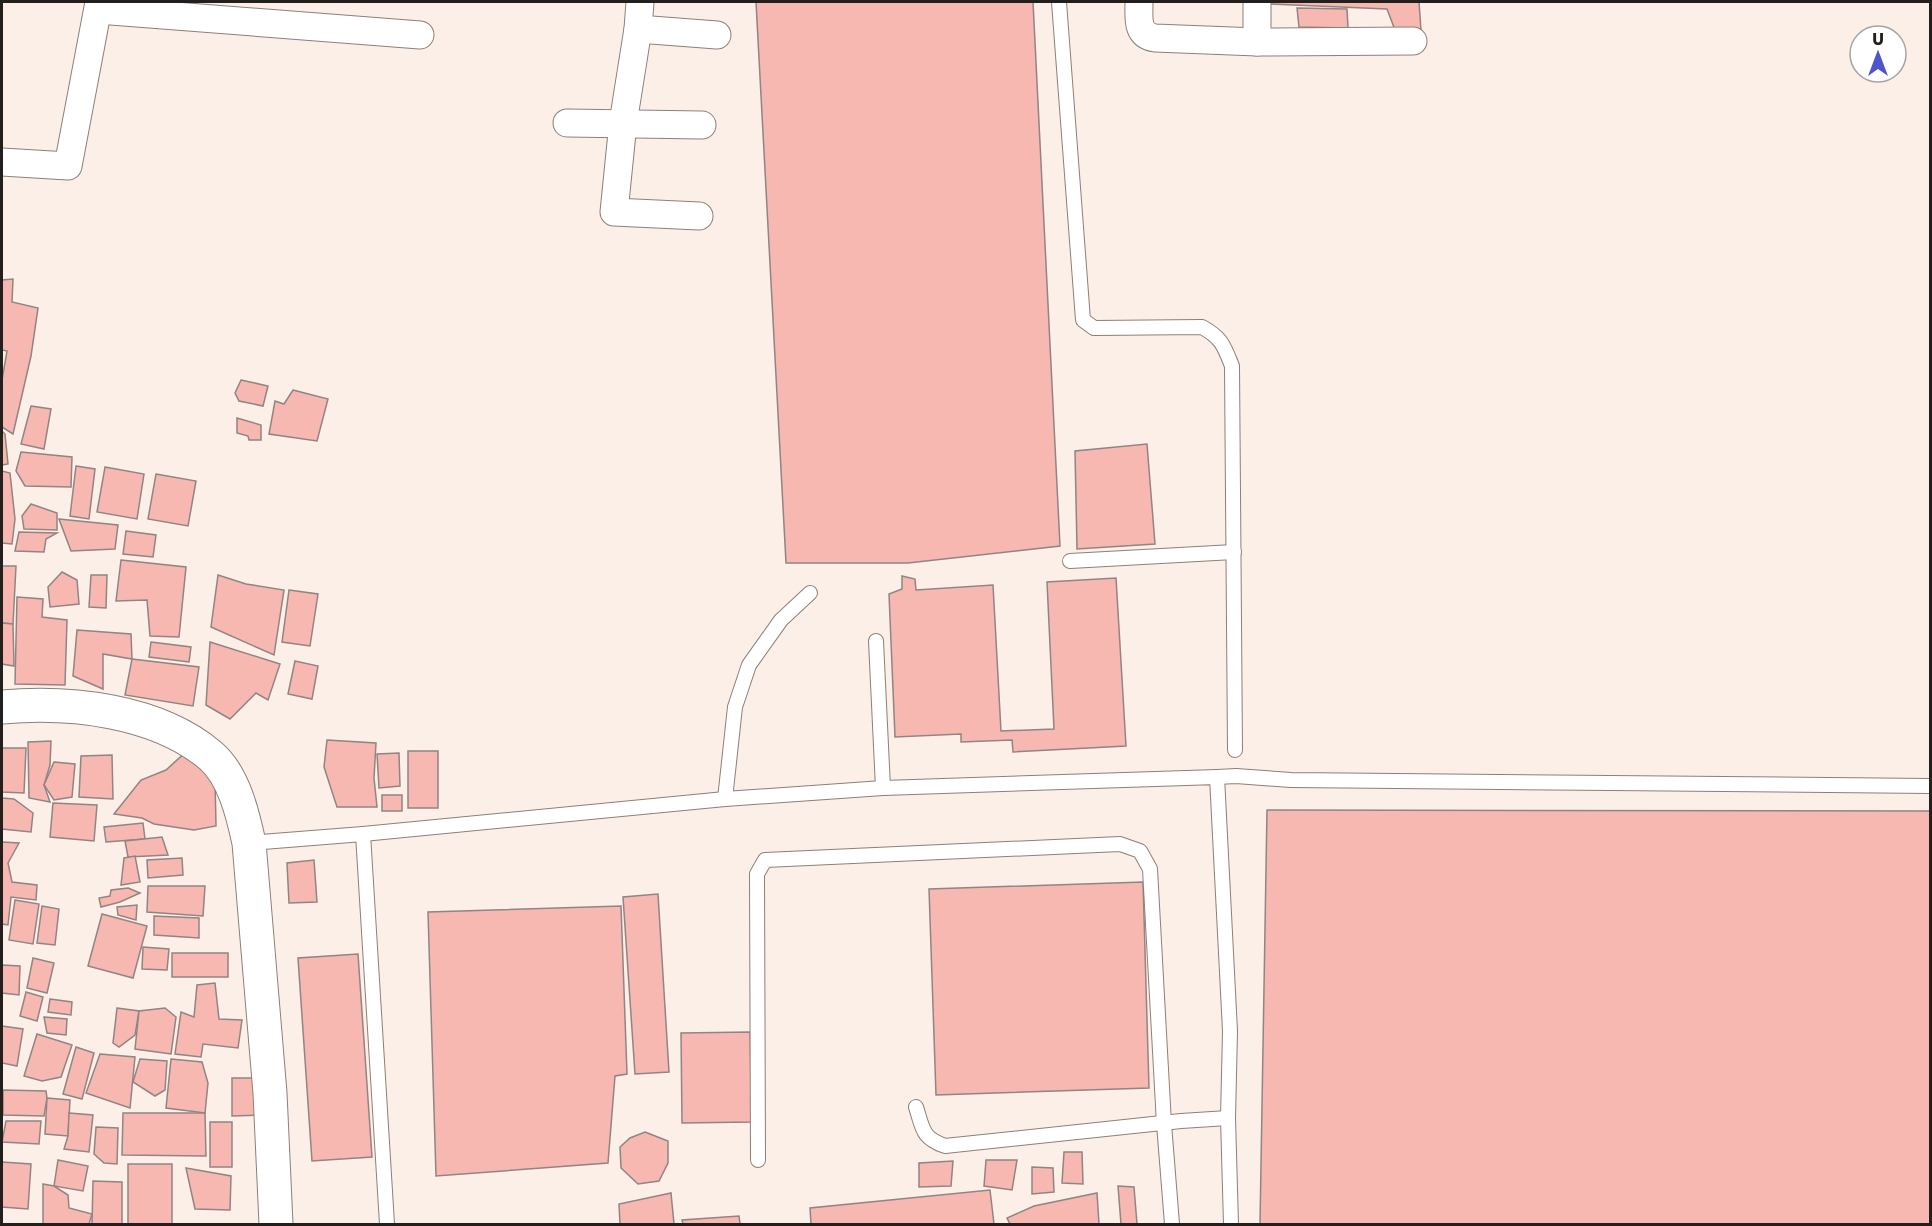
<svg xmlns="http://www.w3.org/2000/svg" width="1932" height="1226" font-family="'Golos Text',sans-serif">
<rect width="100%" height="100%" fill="#fcefe7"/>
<g fill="#f7b8b1" stroke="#928482" stroke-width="1.5">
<path d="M756,2h277l27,544 -152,17h-122z"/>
<path d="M1268,2h151l2,28h-26l-8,-21 -119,-5z"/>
<path d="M1297,8l50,1 1,19 -49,-1z"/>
<path d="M13,279l-1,23 26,6 -7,48 -18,78 -11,-7v-47l5,-29 -5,-1v-70z"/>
<path d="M241,380l27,6 -5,20 -24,-5 -4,-8z"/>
<path d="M293,390l35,9 -11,42 -48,-7 6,-33 9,3z"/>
<path d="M31,406l20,3 -7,40 -23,-5z"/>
<path d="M237,418l24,7v15h-12l-1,-4 -11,-3z"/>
<path d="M2,431l3,3 3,30 -6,1z"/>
<path d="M1147,444l8,100 -78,5 -2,-98z"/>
<path d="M21,452l51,5 -1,30 -46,-1 -9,-15z"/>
<path d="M76,466l19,3 -6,50 -19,-3z"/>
<path d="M105,467l39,7 -7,45 -40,-7z"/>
<path d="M2,471l8,2 5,46 -3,25 -10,-1z"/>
<path d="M156,474l40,7 -8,45 -40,-7z"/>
<path d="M31,504l26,9v17l-33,-1 -2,-13z"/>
<path d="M59,519l59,6 -3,24 -44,2z"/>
<path d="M126,531l30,4 -3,22 -30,-3z"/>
<path d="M19,532l38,1 -11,6 -2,13 -29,-1z"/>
<path d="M121,560l65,7 -7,70 -29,-1 -3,-36 -31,1z"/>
<path d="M2,566h14l-3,58 -11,-1z"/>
<path d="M62,572l15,8 2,24 -29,3 -2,-20z"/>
<path d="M91,575h16l-1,33 -17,-1z"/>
<path d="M218,575l28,9 38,6 -10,65 -63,-28z"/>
<path d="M902,576l13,3 1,11 77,-5 8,146 53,-2 -7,-147 69,-4 10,168 -113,6 -1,-12 -51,2v-8l-66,3 -6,-143 13,-5z"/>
<path d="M289,590l29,4 -8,52 -28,-4z"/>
<path d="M17,597l26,2 -1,18 25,3 -2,65 -50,-1z"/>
<path d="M2,623l11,1 1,42 -12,-2z"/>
<path d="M77,630l54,4 1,25 -29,-5v35l-30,-13z"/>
<path d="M151,642l40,5 -2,15 -40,-5z"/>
<path d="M210,642l70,22 -12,36 -12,-7 -26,26 -24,-14z"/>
<path d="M132,659l67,8 -6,39 -68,-11z"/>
<path d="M295,661l23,5 -6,33 -24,-5z"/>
<path d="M327,740l49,3 -2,35 3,29h-40l-13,-40z"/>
<path d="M51,741l-1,24 -6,20 6,17 -21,-4 -1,-56z"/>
<path d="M2,748h24l-2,45 -22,-1z"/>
<path d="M188,750l27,30 1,46 -22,4 -40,-6 -12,-6 -28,-4 27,-34 25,-10z"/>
<rect x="408" y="751" width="30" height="57"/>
<path d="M399,753l1,33 -21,2 -2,-34z"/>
<path d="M112,755l1,44 -34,-2 2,-41z"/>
<path d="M54,762l21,2 -3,33 -18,3 -10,-15z"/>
<rect x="382" y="795" width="20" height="16"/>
<path d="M2,798l12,1 19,14 -2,19 -29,-3z"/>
<path d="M53,803l44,2 -3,36 -44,-4z"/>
<path d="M1267,810l663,1v413h-670z"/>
<path d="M143,823l2,16 -39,3 -2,-15z"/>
<path d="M162,837l6,18 -40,2 -3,-16z"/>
<path d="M2,842l17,1 -11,20 4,19 25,3 -1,15 -25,-3 -3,28 -6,-1z"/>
<path d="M135,856l5,26 -19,3 3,-27z"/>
<path d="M182,858l1,17 -35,3 -1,-18z"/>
<path d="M314,860l3,42 -28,1 -2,-40z"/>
<path d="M1143,882l6,206 -213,7 -7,-206z"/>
<path d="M148,886h57l-2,30 -56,-4z"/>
<path d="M128,888l12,5 -20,9 -19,5 -2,-9 11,-2 1,-6z"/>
<path d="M658,894l11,178 -34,2 -12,-177z"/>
<path d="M15,900l24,4 -6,40 -24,-4z"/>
<path d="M137,905l-1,15 -18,-5 -1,-8z"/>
<path d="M42,906l17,3 -4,36 -18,-2z"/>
<path d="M621,906l6,168 -12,2 -7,87 -172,13 -8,-264z"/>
<path d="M102,914l45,12 -14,52 -45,-12z"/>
<path d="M154,916l45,2v20l-45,-3z"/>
<path d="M143,947l26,2 -2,21 -25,-1z"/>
<rect x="172" y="953" width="56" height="24"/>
<path d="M358,954l14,203 -60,4 -14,-203z"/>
<path d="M33,958l21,5 -7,30 -20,-5z"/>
<path d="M2,965l18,1 -1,29 -17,-2z"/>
<path d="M215,983l4,36 23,1 -4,28 -35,-4 -2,13 -26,-3 6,-42 13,5 3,-32z"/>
<path d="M26,992l17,5 -6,24 -17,-5z"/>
<path d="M50,999l22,3 -1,13 -23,-3z"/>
<path d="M117,1008l22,3 -4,24 -16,12 -6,-4z"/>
<path d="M165,1008l11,9 -5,37 -36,-5 4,-38z"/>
<path d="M44,1017l23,2 -1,16 -19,-2z"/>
<path d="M2,1026l21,3 -6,37 -15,-3z"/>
<path d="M750,1032l2,90 -70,1 -1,-90z"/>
<path d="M37,1034l35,11 -11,32 -19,4 -18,-5z"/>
<path d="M76,1047l18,6 -12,46 -19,-5z"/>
<path d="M100,1054l35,3 -5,51 -44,-15z"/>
<path d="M140,1059l27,2 -2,29 -10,6 -22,-14z"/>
<path d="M171,1059l31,3 6,21 -3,30 -39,-5z"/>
<path d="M232,1078h31v37l-31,1z"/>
<path d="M3,1090l43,1 1,7 -3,18 -41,-1z"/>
<path d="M47,1098l23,2 -2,36 -23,-2z"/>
<path d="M69,1113l24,2 -4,37 -25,-3 4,-13z"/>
<path d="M123,1113h82l1,43 -84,-1z"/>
<path d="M6,1121h35l-2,23 -37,-2z"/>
<rect x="210" y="1122" width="22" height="45"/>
<path d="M96,1127l22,1 -1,36 -13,-1 -10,-9z"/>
<path d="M645,1132l23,9v22l-9,18 -21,3 -17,-16 -1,-21 10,-9z"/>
<path d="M1064,1152h18l1,32 -21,-1z"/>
<path d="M58,1160l30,6 -5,25 -29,-5z"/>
<path d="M986,1160h31l-5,30 -28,-4z"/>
<path d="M953,1161l-2,25 -32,1v-24z"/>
<path d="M2,1162l29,2 -3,45 -26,-2z"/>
<rect x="128" y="1164" width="44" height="60"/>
<path d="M1032,1167l21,1 1,24 -22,2z"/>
<path d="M186,1168l45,8 -1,34 -35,-1z"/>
<path d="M93,1181l29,1v42h-30z"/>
<path d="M43,1184l11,2 14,9 1,13 23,6 -3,10h-46z"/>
<path d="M1118,1186l16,1 3,37h-16z"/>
<path d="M990,1190l4,34h-183l-1,-16z"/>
<path d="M671,1193l3,31h-54l-1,-20z"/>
<path d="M1097,1193l2,31h-89l-3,-6 27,-12z"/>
<path d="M739,1216l1,8h-57l-1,-4z"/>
</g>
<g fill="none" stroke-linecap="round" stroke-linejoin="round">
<g stroke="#8b8079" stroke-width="16">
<g id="service">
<path d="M1059,2l24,318 11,8 108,-1c20,11 22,19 30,39l3,384"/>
<path d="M1070,561l164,-9"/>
<path d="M876,641l7,147"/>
<path d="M1217,777l19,-1 55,4 639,6"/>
<path d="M725,799l10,-92 14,-42 32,-45 29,-27"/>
<path d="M363,834l24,390"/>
<path d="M249,843l114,-9 362,-35 158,-11 334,-11 13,254 -2,87 3,106"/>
<path d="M916,1107c7,22 6,31 29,39l236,-25 47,-3"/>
<path d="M758,1160l-1,-286 8,-14 355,-16 20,7 10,18 14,255 8,100"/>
</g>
</g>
<g stroke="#8b8079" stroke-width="29">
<g id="minor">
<path d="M640,2l-2,27 -15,94 -9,89 85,4"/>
<path d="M1139,2c0,16 -3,33 16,36l102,4 156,-1"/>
<path d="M98,10l322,25"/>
<path d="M638,29l79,6"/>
<path d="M1257,42v-40"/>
<path d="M567,123l135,2"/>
<path d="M2,162l66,4 31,-164"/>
</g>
</g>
<g stroke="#8b8079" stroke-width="35">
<path id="tertiary" d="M2,707c68,-6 155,3 209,49 23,20 32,59 38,87l21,250 6,131"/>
</g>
<use href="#service" stroke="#fff" stroke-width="14"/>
<use href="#minor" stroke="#fff" stroke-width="27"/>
<use href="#tertiary" stroke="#fff" stroke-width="33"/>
</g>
<rect width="1932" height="1226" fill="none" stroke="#231f1c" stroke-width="6"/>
<g transform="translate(1878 54)"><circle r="28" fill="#ffffff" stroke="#a7a5a4" stroke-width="1.5"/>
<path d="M0-4.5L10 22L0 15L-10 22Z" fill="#4d55cb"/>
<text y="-9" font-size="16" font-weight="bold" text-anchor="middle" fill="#231f1c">U</text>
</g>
</svg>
